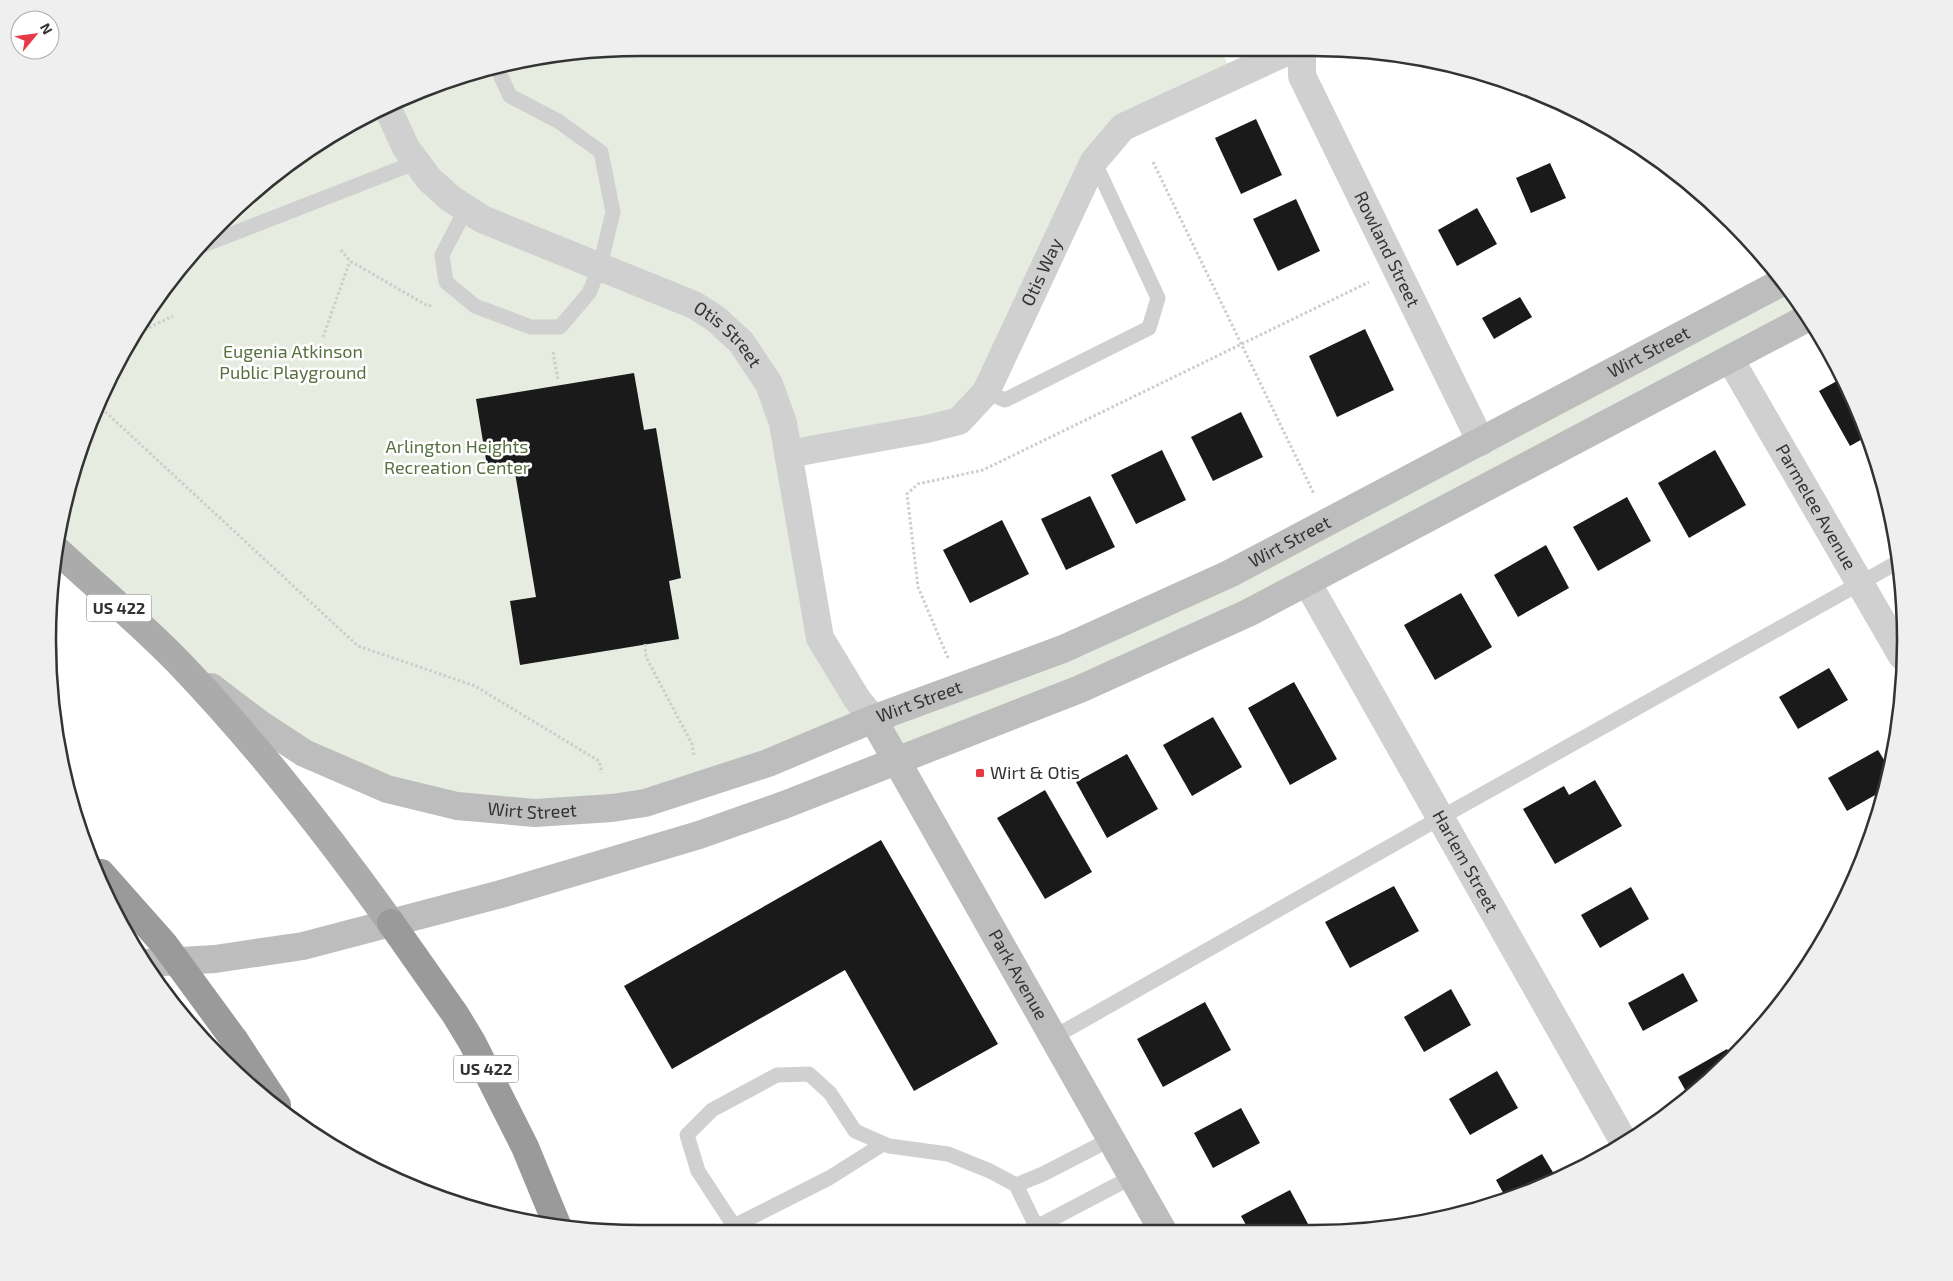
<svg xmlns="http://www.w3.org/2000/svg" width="1953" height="1281" font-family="'Exo 2',sans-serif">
<rect width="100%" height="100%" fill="#fff"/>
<path fill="#e6ecdf" d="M563,53h659l12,23 -111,51 -164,294 -170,33 31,184 53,81 190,-70 721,-368 23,37 -307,163 -604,281 -23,-43 -228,84 -188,3 -197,-82 -203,-174 11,-63 25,-73 77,-135 79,-84 62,-47 139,-69z"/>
<g fill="#1a1a1a">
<path d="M1256,119l26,56 -41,19 -26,-56z"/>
<path d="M1550,163l16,35 -35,15 -15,-35z"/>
<path d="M1296,199l24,52 -42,20 -25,-52z"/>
<path d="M1477,208l20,36 -40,22 -19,-36z"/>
<path d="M1520,297l12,20 -38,22 -12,-21z"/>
<path d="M1365,329l29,61 -57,27 -28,-61z"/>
<path d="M634,373l10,57 12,-2 25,150 -12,3 10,58 -159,26 -10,-64 26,-4 -23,-136 -26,5 -11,-67z"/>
<path d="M1844,377l22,60 -16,9 -31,-55z"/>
<path d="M1241,412l22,45 -50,24 -22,-44z"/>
<path d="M1162,450l24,50 -50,24 -25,-49z"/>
<path d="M1715,450l31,55 -57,33 -31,-55z"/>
<path d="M1090,496l25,51 -49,23 -25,-51z"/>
<path d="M1627,497l24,44 -53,30 -25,-44z"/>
<path d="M1002,520l27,54 -59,29 -27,-53z"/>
<path d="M1546,545l23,43 -51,29 -24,-42z"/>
<path d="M1461,593l31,54 -57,33 -31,-55z"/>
<path d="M1829,668l19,32 -50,29 -19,-32z"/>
<path d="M1294,682l43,77 -47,26 -42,-77z"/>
<path d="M1213,717l29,50 -50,29 -29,-51z"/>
<path d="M1878,750l11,18 -5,22 -37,21 -19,-33z"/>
<path d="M1127,754l31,55 -51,29 -31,-56z"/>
<path d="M1595,780l27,46 -67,38 -32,-55 41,-23 5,9z"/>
<path d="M1045,790l47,82 -47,27 -48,-81z"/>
<path d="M881,840l117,204 -84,47 -69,-121 -173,99 -48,-83z"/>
<path d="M1394,886l25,45 -69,37 -25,-46z"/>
<path d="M1631,887l18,32 -49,29 -19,-33z"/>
<path d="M1683,973l15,28 -55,30 -15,-28z"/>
<path d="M1451,989l20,36 -47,27 -20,-35z"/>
<path d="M1205,1002l26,48 -68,37 -26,-48z"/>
<path d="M1727,1049l5,7 -43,41 -11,-20z"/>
<path d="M1497,1071l21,37 -48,27 -21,-36z"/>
<path d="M1241,1108l19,35 -47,25 -19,-35z"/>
<path d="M1542,1154l15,25 -51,19 -10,-18z"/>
<path d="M1290,1190l18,34 -15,8h-43l-9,-16z"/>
</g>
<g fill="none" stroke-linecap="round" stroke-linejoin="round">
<g stroke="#cdcdcd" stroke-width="3" stroke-dasharray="2.5 2.5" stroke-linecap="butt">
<path d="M1153,162l161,332"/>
<path d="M341,250l9,11 78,45 5,-1"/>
<path d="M140,332l33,-16"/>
<path d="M323,337l27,-76"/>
<path d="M553,352l5,28"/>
<path d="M98,405l260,241 117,40 124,75 3,12"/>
<path d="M645,644l1,13 46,87 2,11"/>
<path d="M948,658l-30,-71 -11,-93 11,-10 65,-14 386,-188"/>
</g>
<g stroke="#d0d0d0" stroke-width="15">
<path d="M466,209l-24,46 4,27 29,24 56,21h29l29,-34 11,-27 13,-54 -12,-60 -43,-31 -48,-25 -13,-28"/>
<path d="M201,246l216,-84"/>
<path d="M986,392l19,8 144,-72 9,-30 -64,-137"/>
<path d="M1054,1037l386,-219 458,-256"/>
<path d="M883,1144l-54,34 -95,48 -36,-55 -11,-36 25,-25 65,-35 32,-1 21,19 25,38 34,15 59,8 42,17 26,14 20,41"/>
<path d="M1016,1185l27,-11 68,-35"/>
<path d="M1029,1231l103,-54"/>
</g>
<g stroke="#d0d0d0" stroke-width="28">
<path id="s1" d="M1302,53v23l179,366"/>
<path id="s2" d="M388,109l18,39 23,31 21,19 32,21 212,86 22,14 25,23 28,42 14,39 37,215 37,61 16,20"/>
<path id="s3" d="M1730,359l172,297"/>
<path id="s4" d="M788,454l139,-25 32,-8 27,-29 108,-231 29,-34 161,-74"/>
<path id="s5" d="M1307,582l317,560"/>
</g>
<g stroke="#bdbdbd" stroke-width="28">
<path id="s6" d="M211,687l49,37 44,29 83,36 70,17 78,7 77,-5 33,-5 123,-40 105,-44 190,-70 166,-75 555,-293"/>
<path id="s7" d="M873,719l290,512"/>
<path d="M146,963l69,-4 88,-13 198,-52 198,-59 85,-30 296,-116 168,-76 559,-295"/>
</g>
<path stroke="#ababab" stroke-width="28" d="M57,550c42,39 87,76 126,117 77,81 143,165 208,256"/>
<g stroke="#9a9a9a" stroke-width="28">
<path d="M391,923l64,91 17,28 53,105 33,80"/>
<path d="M235,1041l42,64"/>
</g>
<path stroke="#9a9a9a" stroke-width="28" d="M101,873l63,71 71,97"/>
</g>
<rect fill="#e63946" stroke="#fff" stroke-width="2" x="975" y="768" width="10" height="10" rx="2.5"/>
<g text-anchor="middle" stroke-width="5" stroke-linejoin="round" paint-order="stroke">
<g fill="#fff" stroke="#707070" stroke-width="1">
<rect x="86.5" y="594.5" width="65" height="27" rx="4"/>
<rect x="453.5" y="1055.5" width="65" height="27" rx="4"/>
</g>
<g font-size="16" font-weight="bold" fill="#333">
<text x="119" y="614">US 422</text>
<text x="486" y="1075">US 422</text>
</g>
<g font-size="18" fill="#333" stroke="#fff">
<text dy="6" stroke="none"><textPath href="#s1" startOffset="216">Rowland Street</textPath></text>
<text dy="6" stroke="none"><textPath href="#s4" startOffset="346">Otis Way</textPath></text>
<text dy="6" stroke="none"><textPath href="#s2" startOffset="422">Otis Street</textPath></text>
<text dy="6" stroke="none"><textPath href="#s6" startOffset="1568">Wirt Street</textPath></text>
<text dy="6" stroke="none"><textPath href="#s3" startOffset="171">Parmelee Avenue</textPath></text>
<text dy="6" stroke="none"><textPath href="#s6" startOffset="1162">Wirt Street</textPath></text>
<text dy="6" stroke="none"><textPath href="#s6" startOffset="758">Wirt Street</textPath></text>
<text dy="6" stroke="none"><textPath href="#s6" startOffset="352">Wirt Street</textPath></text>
<text dy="6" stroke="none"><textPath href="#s5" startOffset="321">Harlem Street</textPath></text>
<text dy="6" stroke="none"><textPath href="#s7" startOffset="294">Park Avenue</textPath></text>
</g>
<g font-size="18" fill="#56703f" stroke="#fff">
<text x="293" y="358">Eugenia Atkinson<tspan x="293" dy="21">Public Playground</tspan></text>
<text x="457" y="453">Arlington Heights<tspan x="457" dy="21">Recreation Center</tspan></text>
</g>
<g font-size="18" fill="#333" stroke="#fff" text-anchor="start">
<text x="990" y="779">Wirt &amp; Otis</text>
</g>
</g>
<path d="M0 0H1953V1281H0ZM640 56H1313A584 584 0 0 1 1897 640V641A584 584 0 0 1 1313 1225H640A584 584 0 0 1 56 641V640A584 584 0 0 1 640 56Z" fill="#efefef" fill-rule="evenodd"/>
<path fill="none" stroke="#333" stroke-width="2.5" d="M640 56H1313A584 584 0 0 1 1897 640V641A584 584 0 0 1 1313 1225H640A584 584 0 0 1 56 641V640A584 584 0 0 1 640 56Z"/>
<g transform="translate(35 35) rotate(61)"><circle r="24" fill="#ffffff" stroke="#adadad"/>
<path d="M0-4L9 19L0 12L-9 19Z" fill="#e63946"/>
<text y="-8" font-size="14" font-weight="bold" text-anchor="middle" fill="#333333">N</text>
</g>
</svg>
